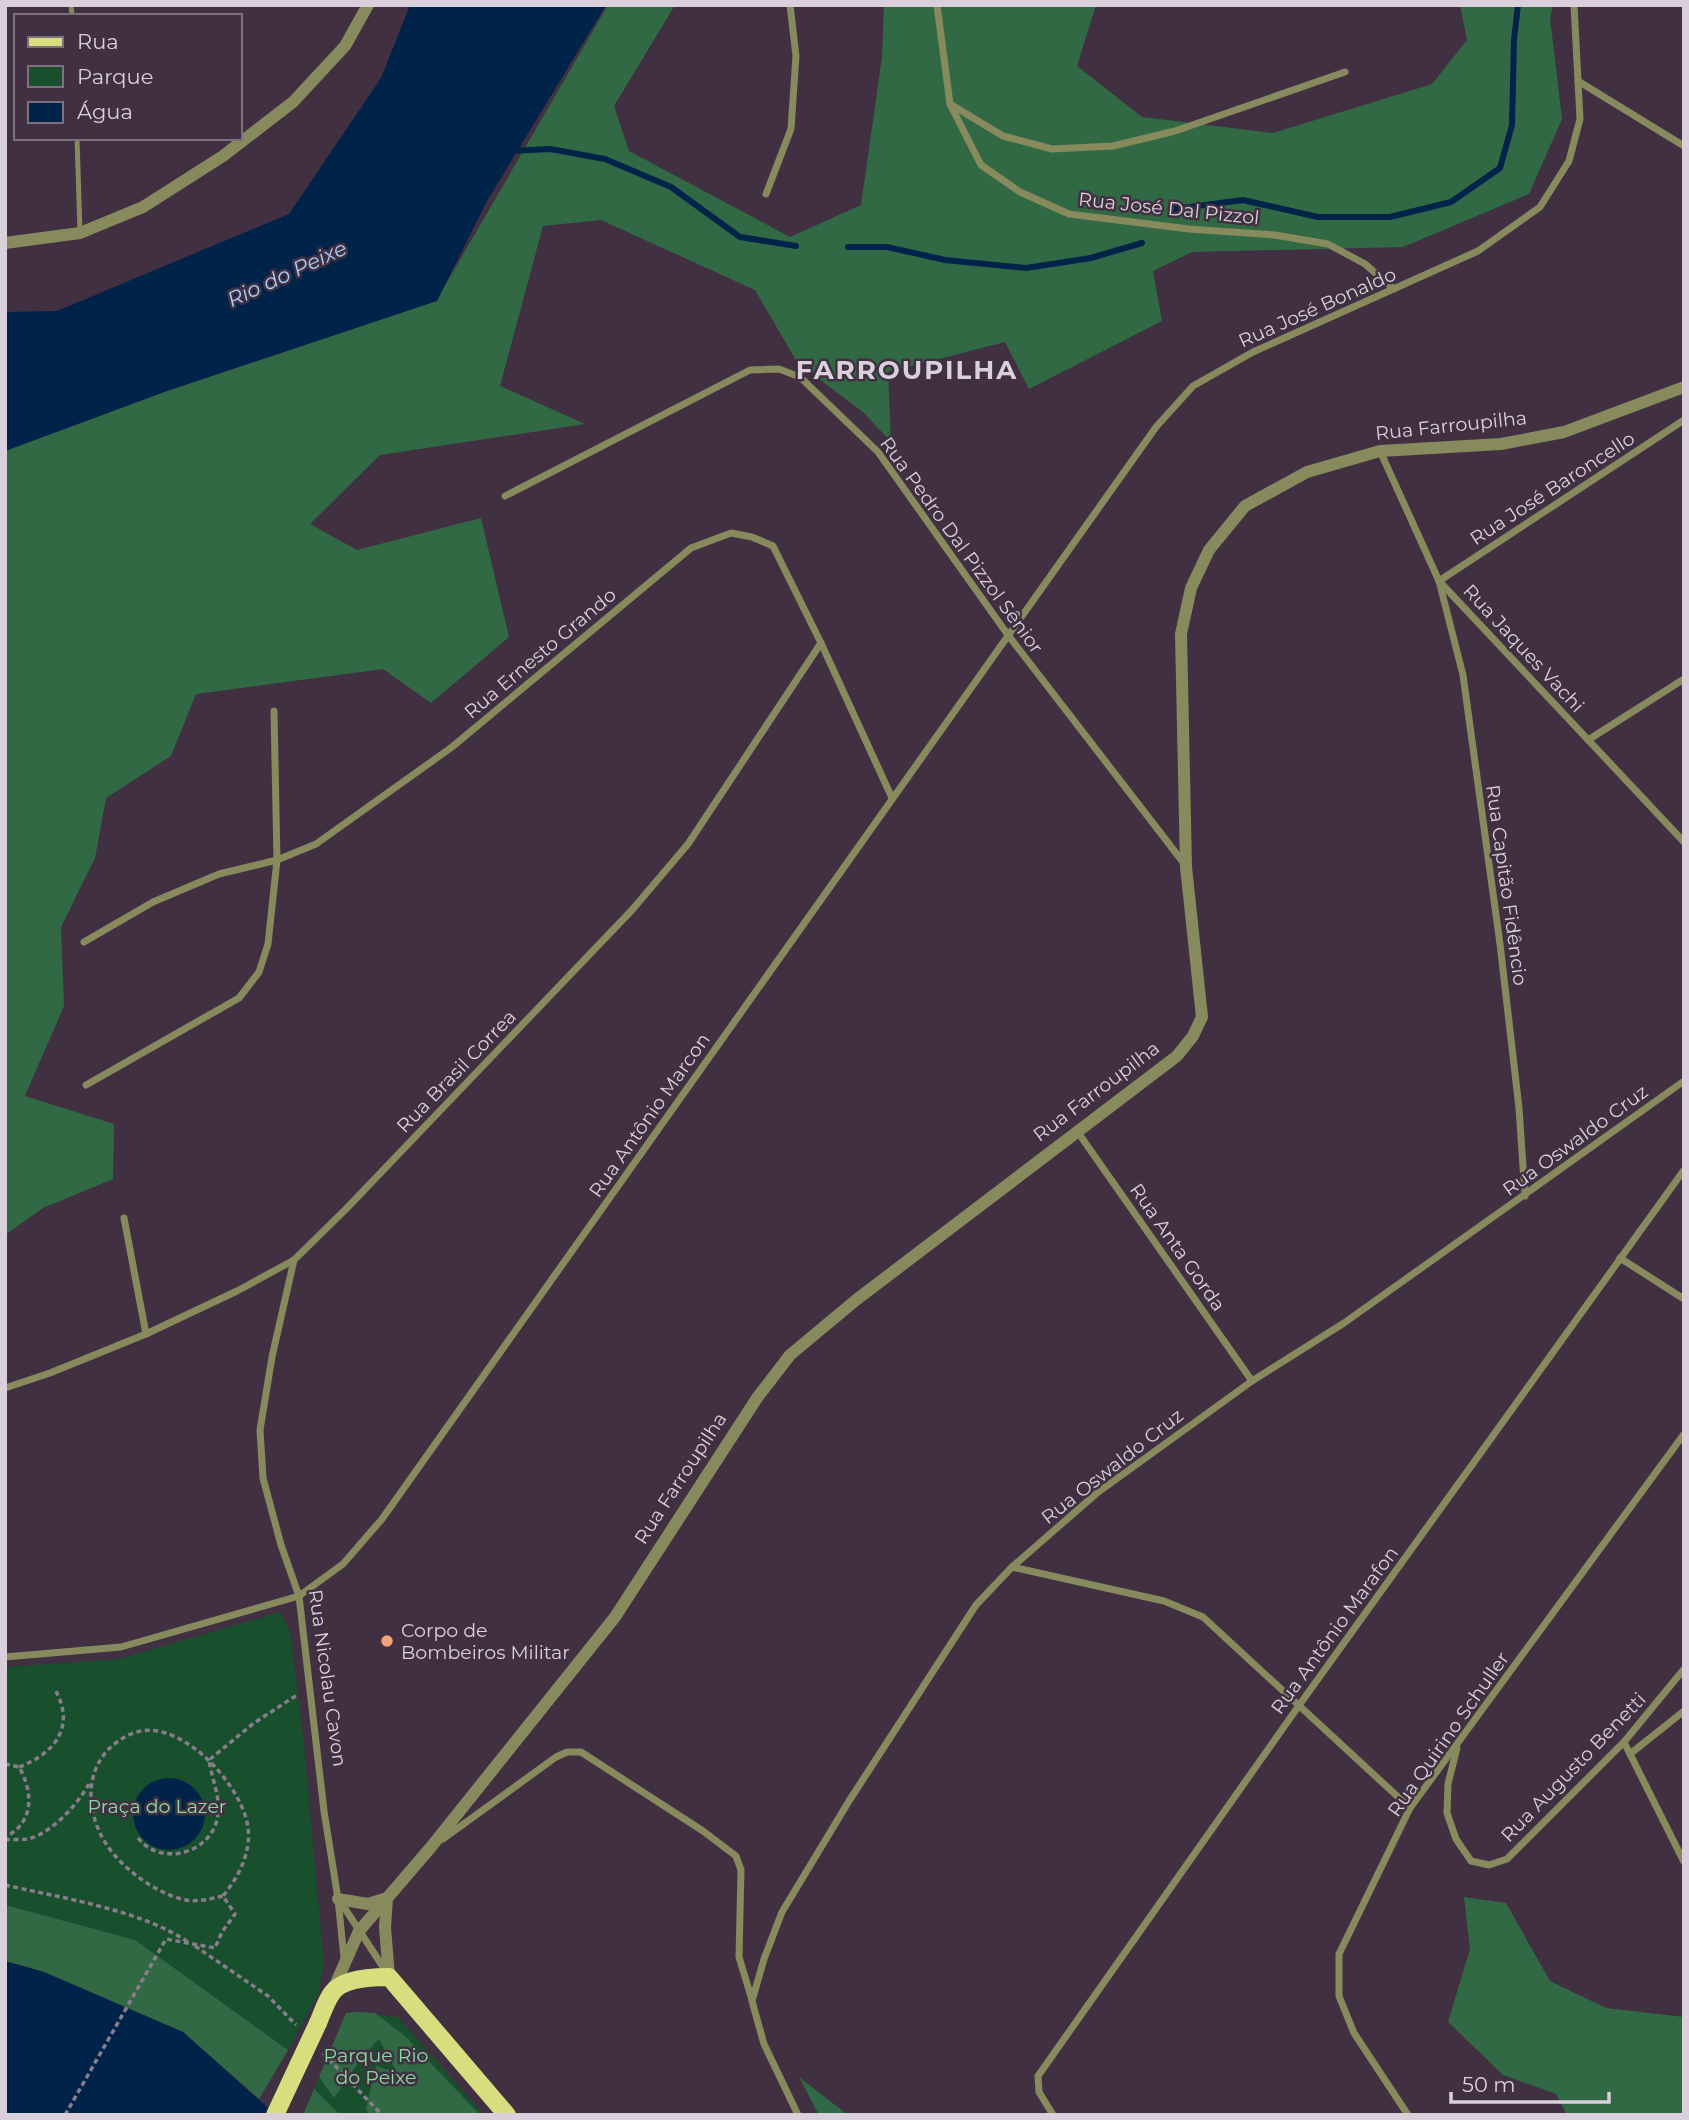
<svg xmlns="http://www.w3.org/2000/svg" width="1689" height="2120" font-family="Montserrat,sans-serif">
<rect width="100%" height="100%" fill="#403041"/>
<g fill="#18502e">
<path d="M280,1612l10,19 14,113 20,221 -6,30 -30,55 -68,-49 -58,-37 -157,-35v-262l114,-8z"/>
<path d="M358,2012l40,5 86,98h-181l43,-102z"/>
</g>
<g fill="#326945">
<path d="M608,5h67l-61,101 15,45 161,86 71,-32 21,-148 2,-52h212l-19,61 65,51 131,16 159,-49 35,-44 -7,-35h93l-3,13 12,101 -33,75 -126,53 -211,5 -39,19 9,50 -133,68 -24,-47 -117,30 3,70 -27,-29 -67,-51 -42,-72 -154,-70 -58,6 -43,160 85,38 -205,31 -70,69 47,26 124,-32 28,119 -78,66 -48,-34 -187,25 -25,62 -65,42 -11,60 -34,69 3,79 -39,90 89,28 -1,55 -70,29 -38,27v-784l162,-60 269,-90z"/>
<path d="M1464,1897l42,6 44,78 56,27 78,9v98h-117l-11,-21 -53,-19 -55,-53 22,-73z"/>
<path d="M5,1905l130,35 153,110 -29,49 -76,-67 -139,-60 -39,-11z"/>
<path d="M358,2012l17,1 30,23 75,79h-110l-4,-6 10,-43 21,7 -18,-34 -13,13 -32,46 -15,-21 27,-64z"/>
<path d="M799,2077l49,38h-29z"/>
<path d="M314,2089l26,26h-37z"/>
</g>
<g fill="#00234a">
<path d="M410,5h196l-119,196 -50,100 -270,90 -162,60v-139l52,-1 232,-97 92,-136z"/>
<circle cx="169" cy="1814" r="36"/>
<path d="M5,1961l39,11 139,60 93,83h-271z"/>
</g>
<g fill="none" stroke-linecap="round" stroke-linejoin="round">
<g stroke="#00234a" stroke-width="6">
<path d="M510,151l40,-2 55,10 66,28 69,50 56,9"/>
<path d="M1174,209l69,-9 75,17h72l61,-15 49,-34 12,-43 2,-85 4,-35"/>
<path d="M848,247h39l58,13 81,8 65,-10 51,-15"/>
</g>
<g stroke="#8a7d8b" stroke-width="3.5" stroke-dasharray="5 3.5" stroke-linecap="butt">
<path d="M5,1764l14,3c14,24 16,56 -14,70"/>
<path d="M19,1767c38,-14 57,-43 35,-79"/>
<path d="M138,1838c22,28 70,17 79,-18 5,-20 -5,-40 -8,-60l45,-37 43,-28"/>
<path d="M5,1840c7,-1 16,0 23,-1 24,-6 49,-34 61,-55"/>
<path d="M5,1885c57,13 136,25 183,57"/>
<path d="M195,1946l73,50 28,29"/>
<path d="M323,2053l59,62"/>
<path d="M65,2115l101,-176 49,9 7,-16 13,-18 -12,-18c17,-21 30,-47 24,-74 -9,-41 -70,-108 -116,-88 -41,18 -49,61 -31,99 14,30 50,57 81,66 15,4 28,0 42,-3"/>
</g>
<g stroke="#868a5d" stroke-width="5">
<path d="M71,5l1,11"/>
<path d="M77,138l3,95"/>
</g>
<g stroke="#868a5d" stroke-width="7">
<path d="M937,5l13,99 31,61 39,27 49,22 120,15 86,6 53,9 37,20 29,25"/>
<path d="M1578,81l106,65"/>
<path d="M950,104l53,32 49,13 61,-3 62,-15 170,-59"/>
<path d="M766,194l25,-65 5,-73 -6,-51"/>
<path d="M1380,451l59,130 245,261"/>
<path d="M505,496l245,-126 29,-1 21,8 78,75 130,183 178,231"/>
<path d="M1439,581l24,94 37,269 19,164 6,88"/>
<path d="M1439,581l245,-161"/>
<path d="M1588,740l96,-61"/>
<path d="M84,942l69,-40 66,-28 58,-14 39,-16 136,-97 239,-199 40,-15 21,4 21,9 48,97 71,155"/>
<path d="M86,1085l153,-87 20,-26 9,-28 9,-84 -3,-149"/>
<path d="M1077,1131l175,250"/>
<path d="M124,1218l22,116"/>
<path d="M1620,1258l64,41"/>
<path d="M294,1260l-22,97 -12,73 3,48 18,67 18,51 25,215 14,88 6,59"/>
<path d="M5,1388l45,-15 96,-39 91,-43 57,-31 52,-51 286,-299 56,-66 133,-201"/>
<path d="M1012,1567l152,34 39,16 207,191"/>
<path d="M5,1657l116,-10 178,-51 44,-32 39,-45 774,-1092 37,-41 60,-34 225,-101 62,-44 29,-46 11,-42 -6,-114"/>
<path d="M1624,1742l60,120"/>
<path d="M1457,1748l-9,36 -1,29 9,26 15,22 18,4 18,-6 117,-117 60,-73"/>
<path d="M1630,1754l54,-43"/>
<path d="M443,1839l113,-82 11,-5h14l122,79 33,25 5,14 -2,87 13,43"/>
<path d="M340,1901l47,72"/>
<path d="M798,2115l-34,-71 -12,-43 12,-42 18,-47 67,-111 127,-196 36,-38 85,-74 155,-112 92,-58 340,-242"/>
<path d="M1053,2115l-14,-23 -1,-16 262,-372 384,-534"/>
<path d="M1408,2115l-54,-82 -15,-37v-42l71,-146 274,-374"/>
</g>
<g stroke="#868a5d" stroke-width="12">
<path d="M5,243l75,-10 63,-26 80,-51 70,-54 52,-56 23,-41"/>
<path d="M387,1898l-2,29 4,50"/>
<path d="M338,1899l30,5 19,-6"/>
<path d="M333,1990l26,-59 72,-84 184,-230 142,-219 33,-43 66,-55 321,-244 16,-20 9,-19 -16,-150 -5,-233 10,-46 18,-38 36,-44 62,-34 73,-21 121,-7 63,-12 120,-45"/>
</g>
<path stroke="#d6de7d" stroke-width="18" d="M318,2023c4,-9 8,-22 14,-30 10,-15 41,-16 57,-16l118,138"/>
<path stroke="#d6de7d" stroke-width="18" d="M275,2115l43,-92"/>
</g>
<circle fill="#f0a378" stroke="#403041" stroke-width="2.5" cx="387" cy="1641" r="7"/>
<g text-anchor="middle" stroke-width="5" stroke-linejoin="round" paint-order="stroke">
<g font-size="19" fill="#dad0db" stroke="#403041">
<text transform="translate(1169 208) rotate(6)" y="7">Rua José Dal Pizzol</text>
<text transform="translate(1317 307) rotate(-24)" y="7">Rua José Bonaldo</text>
<text transform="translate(1451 425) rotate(-6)" y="7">Rua Farroupilha</text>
<text transform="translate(1552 488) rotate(-33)" y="7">Rua José Baroncello</text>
<text transform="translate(962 545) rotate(54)" y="7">Rua Pedro Dal Pizzol Sênior</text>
<text transform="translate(1524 648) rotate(47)" y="7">Rua Jaques Vachi</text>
<text transform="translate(540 653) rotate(-40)" y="7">Rua Ernesto Grando</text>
<text transform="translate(1507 885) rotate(82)" y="7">Rua Capitão Fidêncio</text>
<text transform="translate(456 1071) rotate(-46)" y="7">Rua Brasil Correa</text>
<text transform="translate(1096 1091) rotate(-37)" y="7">Rua Farroupilha</text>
<text transform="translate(649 1115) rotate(-55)" y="7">Rua Antônio Marcon</text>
<text transform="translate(1575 1140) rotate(-36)" y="7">Rua Oswaldo Cruz</text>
<text transform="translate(1178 1247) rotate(55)" y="7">Rua Anta Gorda</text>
<text transform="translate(1112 1466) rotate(-38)" y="7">Rua Oswaldo Cruz</text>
<text transform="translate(680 1478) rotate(-57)" y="7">Rua Farroupilha</text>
<text transform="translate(1334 1630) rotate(-54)" y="7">Rua Antônio Marafon</text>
<text transform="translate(328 1678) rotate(82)" y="7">Rua Nicolau Cavon</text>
<text transform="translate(1448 1734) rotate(-55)" y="7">Rua Quirino Schuller</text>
<text transform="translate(1573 1767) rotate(-46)" y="7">Rua Augusto Benetti</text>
</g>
<g font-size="19" fill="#dad0db" stroke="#403041" text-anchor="start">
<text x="401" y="1637">Corpo de<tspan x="401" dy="22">Bombeiros Militar</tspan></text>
</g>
<g font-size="19" fill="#89dba2" stroke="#403041">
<text x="157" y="1813">Praça do Lazer</text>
<text x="376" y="2062">Parque Rio<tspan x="376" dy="22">do Peixe</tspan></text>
</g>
<g font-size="21" font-style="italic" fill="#aaccf5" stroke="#403041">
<text transform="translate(287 274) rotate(-25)" y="7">Rio do Peixe</text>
</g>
<g font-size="26" font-weight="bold" letter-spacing="2" fill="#dad0db" stroke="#403041">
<text x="907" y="379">FARROUPILHA</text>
</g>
</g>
<rect width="1689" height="2120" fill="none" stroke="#dad0db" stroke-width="14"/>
<rect x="14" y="14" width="228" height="126" fill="#403041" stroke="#7e707f" stroke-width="2"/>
<rect x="28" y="37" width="35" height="10" fill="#d6de7d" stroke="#7e707f" stroke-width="2"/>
<text x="77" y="49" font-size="21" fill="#dad0db">Rua</text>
<rect x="28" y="66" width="35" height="21" fill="#18502e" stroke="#7e707f" stroke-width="2"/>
<text x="77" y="84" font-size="21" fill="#dad0db">Parque</text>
<rect x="28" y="102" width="35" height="21" fill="#00234a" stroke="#7e707f" stroke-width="2"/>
<text x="77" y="119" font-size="21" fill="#dad0db">Água</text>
<path d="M1451 2092v10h158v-10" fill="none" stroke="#dad0db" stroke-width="3.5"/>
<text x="1462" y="2092" font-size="21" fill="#dad0db" stroke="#403041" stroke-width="5" paint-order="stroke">50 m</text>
</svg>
